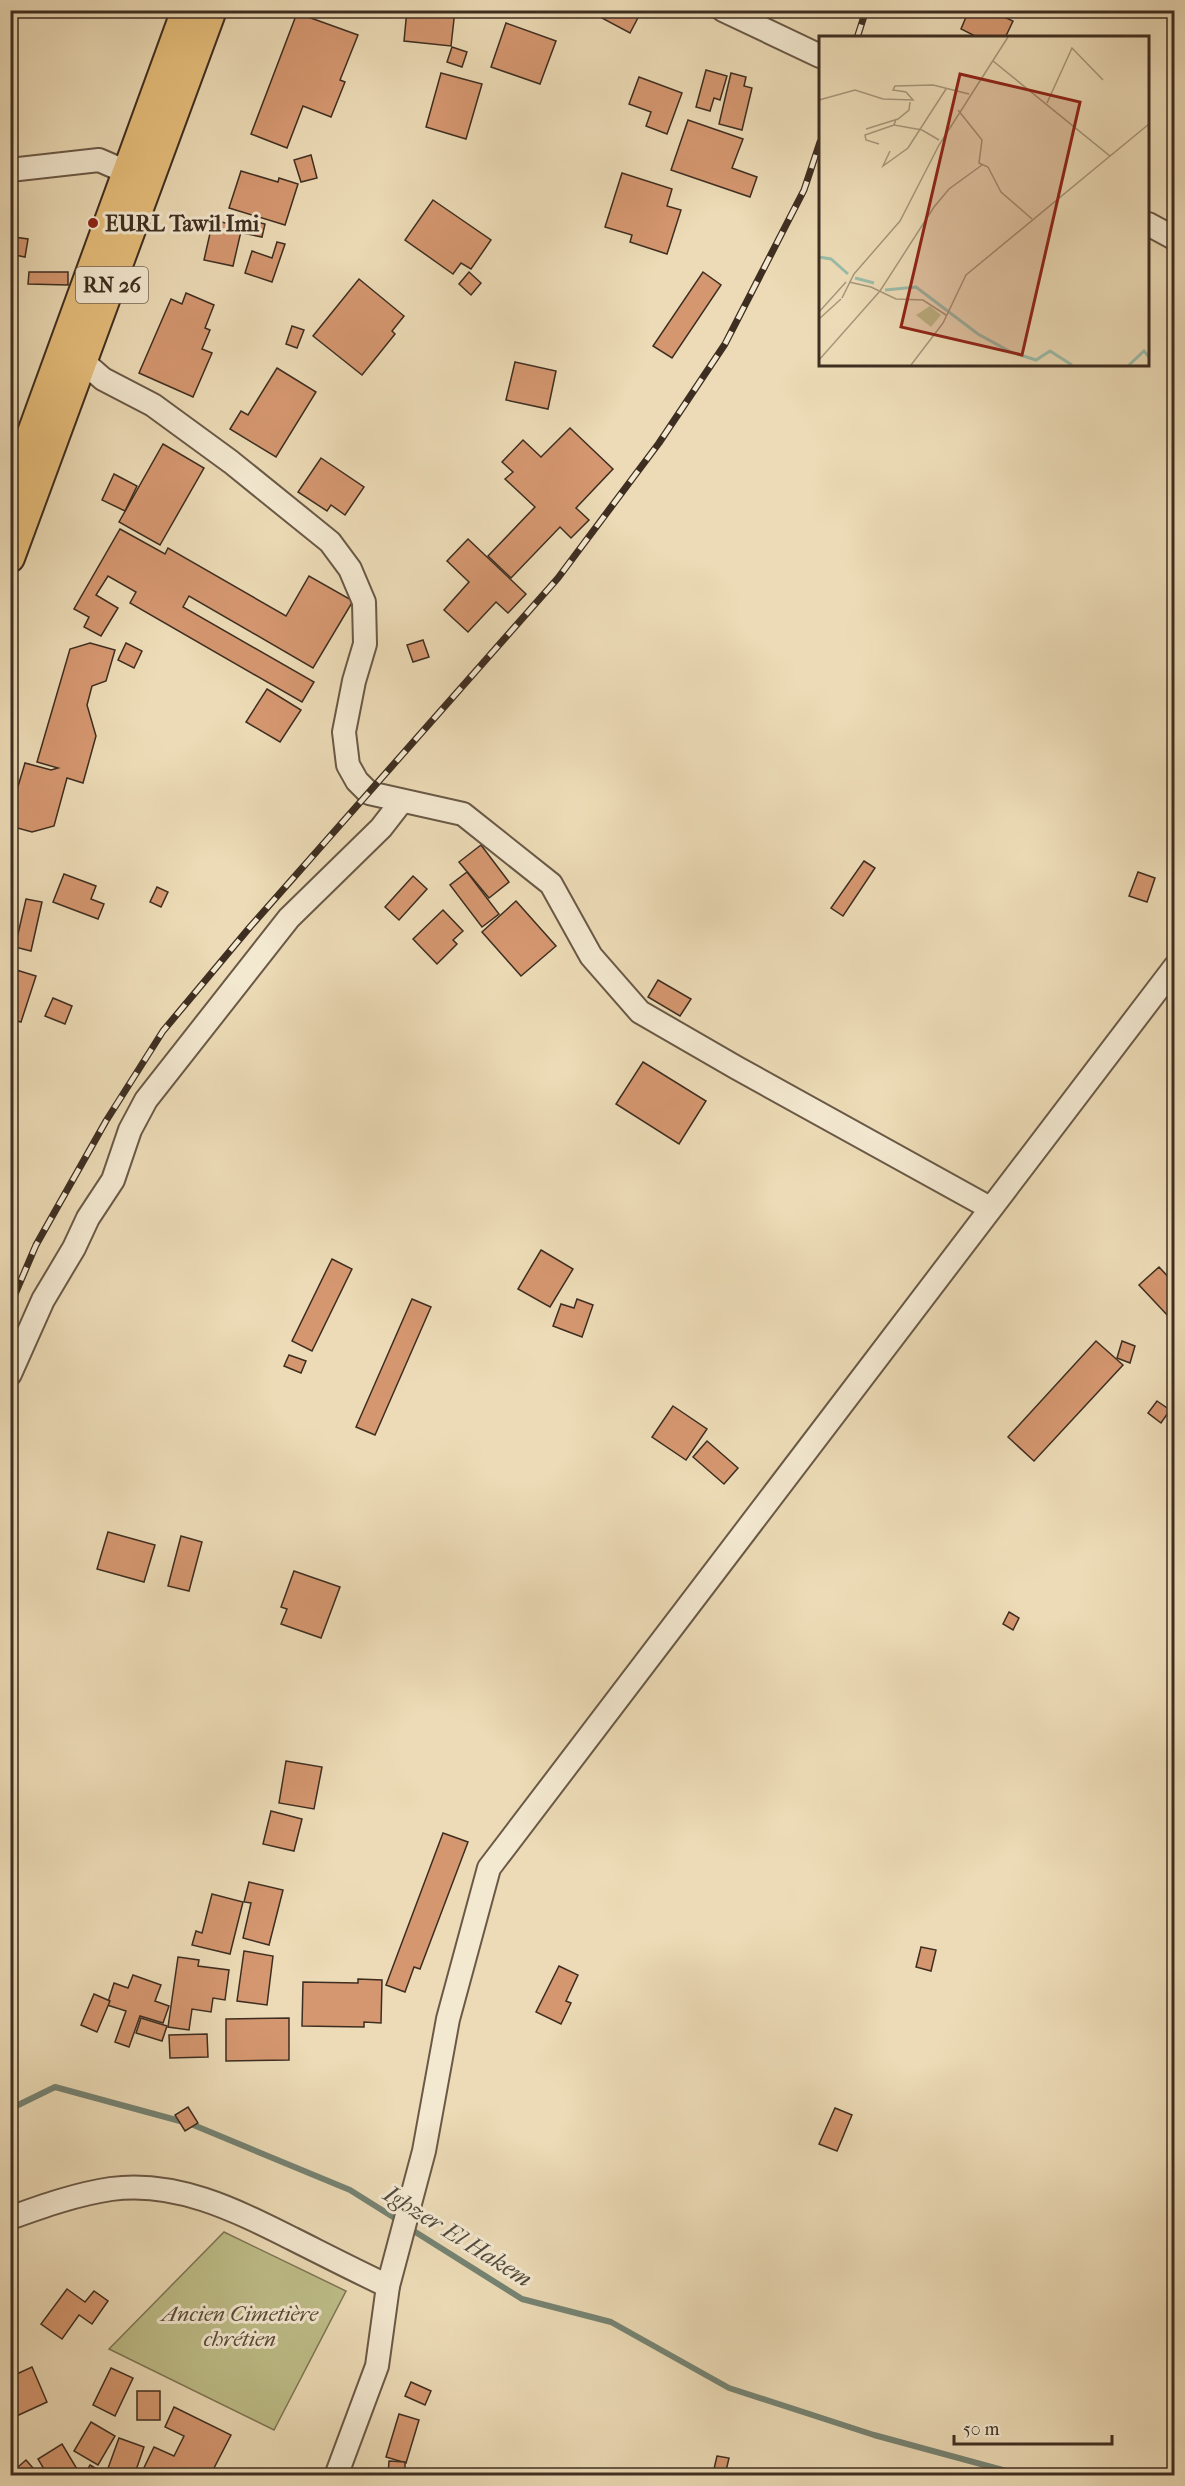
<svg xmlns="http://www.w3.org/2000/svg" width="1185" height="2486" font-family="'IM FELL French Canon',serif">
<rect width="100%" height="100%" fill="#ecdbb6"/>
<filter id="stains"><feTurbulence type="fractalNoise" baseFrequency=".00333" numOctaves="4"/><feColorMatrix values="0 0 0 0 .2 0 0 0 0 .09 0 0 0 0 .02 0 0 0 .5 -.17"/></filter>
<radialGradient id="worn" r=".72"><stop offset=".6" stop-color="#630" stop-opacity="0"/><stop offset="1" stop-color="#630" stop-opacity=".3"/></radialGradient>
<path fill="#bebe89" stroke="#7e7655" stroke-width="1.5" d="M224,2232l122,59 -72,139 -165,-81z"/>
<g fill="none" stroke-linecap="round" stroke-linejoin="round">
<g stroke="#758373" stroke-width="6">
<path d="M10,2109l45,-22 136,37 159,66 51,32"/>
<path d="M409,2228l113,71 89,23 118,66 145,47 151,41"/>
</g>
</g>
<g fill="#d59770" stroke="#3e2e21" stroke-width="1.5">
<path d="M407,10h48l-4,36 -47,-5z"/>
<path d="M604,10h38l-12,23 -30,-16z"/>
<path d="M969,10h33l-2,5 13,6 -8,17h-26l-18,-9z"/>
<path d="M297,13l61,22 -18,45 5,2 -14,35 -28,-11 -16,42 -36,-14z"/>
<path d="M506,23l50,18 -16,43 -49,-17z"/>
<path d="M452,47l15,5 -5,15 -15,-5z"/>
<path d="M706,70l21,6 -7,24 -6,-2 -4,13 -14,-4z"/>
<path d="M441,73l41,11 -16,55 -40,-12z"/>
<path d="M731,73l15,4 -2,9 8,2 -10,42 -23,-6z"/>
<path d="M639,77l43,16 -15,41 -21,-8 5,-14 -22,-8z"/>
<path d="M688,120l55,19 -11,29 25,9 -7,20 -79,-27z"/>
<path d="M311,155l6,23 -16,4 -7,-22z"/>
<path d="M241,171l37,11 1,-4 19,6 -13,41 -56,-17z"/>
<path d="M622,173l50,16 -5,17 14,4 -14,44 -37,-12 2,-7 -27,-8z"/>
<path d="M433,200l58,40 -20,29 -10,-6 -8,11 -48,-34z"/>
<path d="M10,218l7,2 -3,17 14,2 -3,18 -15,-3z"/>
<path d="M245,219l20,5 -3,13 -20,-4z"/>
<path d="M213,220l29,7 -9,39 -29,-6z"/>
<path d="M277,242l8,2 -13,38 -27,-9 7,-22 20,7z"/>
<path d="M29,272h39v13l-40,-1z"/>
<path d="M469,272l12,11 -10,12 -12,-11z"/>
<path d="M703,272l18,13 -49,73 -19,-12z"/>
<path d="M359,279l45,37 -12,15 3,3 -33,41 -49,-39z"/>
<path d="M10,288l7,2 -7,29z"/>
<path d="M186,293l28,12 -9,23 5,2 -8,19 10,4 -19,44 -54,-24 32,-74 11,5z"/>
<path d="M292,326l12,4 -7,18 -11,-4z"/>
<path d="M515,362l41,9 -8,38 -42,-9z"/>
<path d="M277,368l39,24 -40,65 -46,-28 11,-18 7,4z"/>
<path d="M570,428l43,41 -37,39 13,12 -18,18 -11,-11 -49,51 -23,-22 47,-49 -30,-28 8,-7 -11,-10 21,-22 18,17z"/>
<path d="M163,444l41,24 -44,77 -41,-23z"/>
<path d="M321,458l43,29 -19,28 -14,-10 -4,6 -29,-19z"/>
<path d="M114,474l23,12 -12,25 -23,-11z"/>
<path d="M120,529l45,25 3,-6 118,68 23,-40 44,25 -40,67 -124,-72 -6,11 131,75 -12,20 -172,-99 6,-11 -28,-16 -12,19 22,13 -17,28 -17,-9 5,-10 -15,-8z"/>
<path d="M468,539l58,55 -18,19 -12,-11 -28,30 -24,-22 25,-28 -22,-21z"/>
<path d="M423,640l6,17 -16,5 -6,-17z"/>
<path d="M90,643l25,7 -9,31 -14,5 -5,19 9,31 -13,47 -16,-5 -13,48 -22,6 -22,-6v-13l15,-50 26,7 7,-2 -21,-6 33,-113z"/>
<path d="M126,643l16,8 -8,17 -16,-8z"/>
<path d="M267,689l34,21 -21,32 -34,-20z"/>
<path d="M481,845l28,37 -20,16 -30,-36z"/>
<path d="M864,861l11,7 -32,48 -12,-8z"/>
<path d="M467,872l32,42 -17,13 -32,-42z"/>
<path d="M1138,872l17,6 -8,24 -18,-6z"/>
<path d="M64,874l32,12 -5,13 13,5 -6,15 -45,-17z"/>
<path d="M413,876l14,13 -28,31 -14,-13z"/>
<path d="M157,887l11,5 -7,15 -11,-5z"/>
<path d="M26,899l16,3 -11,49 -16,-4z"/>
<path d="M516,901l40,45 -35,30 -39,-44z"/>
<path d="M443,910l20,21 -10,9 4,4 -20,20 -24,-25z"/>
<path d="M10,968l26,8 -15,46 -11,-3z"/>
<path d="M658,980l33,19 -11,17 -32,-19z"/>
<path d="M53,998l19,8 -7,18 -20,-8z"/>
<path d="M10,1029l7,2 -7,29z"/>
<path d="M643,1062l63,39 -27,43 -63,-40z"/>
<path d="M541,1250l32,19 -23,38 -32,-18z"/>
<path d="M332,1259l20,10 -40,82 -20,-10z"/>
<path d="M1159,1267l15,16v29l-5,5 -30,-32z"/>
<path d="M412,1299l19,8 -56,128 -19,-8z"/>
<path d="M577,1299l16,6 -11,32 -29,-11 8,-22 13,4z"/>
<path d="M1096,1341l27,24 -89,96 -26,-24z"/>
<path d="M1122,1341l13,5 -5,17 -13,-5z"/>
<path d="M289,1355l17,6 -5,12 -17,-7z"/>
<path d="M1157,1401l13,9 -9,13 -13,-10z"/>
<path d="M673,1406l34,23 -21,31 -34,-23z"/>
<path d="M707,1441l31,27 -14,16 -31,-27z"/>
<path d="M108,1532l47,13 -11,37 -47,-13z"/>
<path d="M181,1536l21,6 -13,49 -21,-5z"/>
<path d="M294,1571l46,16 -19,51 -40,-14 6,-15 -6,-2z"/>
<path d="M1009,1612l10,6 -6,12 -10,-6z"/>
<path d="M286,1761l36,6 -8,42 -35,-6z"/>
<path d="M271,1811l31,8 -8,32 -31,-7z"/>
<path d="M443,1833l25,9 -48,127 -6,-2 -9,25 -19,-7z"/>
<path d="M249,1882l34,8 -14,55 -26,-7 8,-35 -7,-1z"/>
<path d="M212,1894l31,8 -13,52 -38,-9 4,-14 6,2z"/>
<path d="M921,1947l15,3 -5,21 -15,-4z"/>
<path d="M244,1951l29,5 -6,49 -30,-4z"/>
<path d="M178,1957l21,3 -1,6 31,4 -4,30 -12,-2 -2,14 -19,-3 -3,21 -21,-3z"/>
<path d="M559,1966l19,9 -12,26 5,2 -10,21 -25,-12z"/>
<path d="M133,1975l28,10 -6,16 14,5 -6,17 -23,-7 -11,31 -14,-5 11,-31 -19,-6 7,-22 14,5z"/>
<path d="M358,1979l24,1 -1,43 -17,-1v5l-62,-1 1,-44 55,1z"/>
<path d="M94,1994l16,7 -13,31 -16,-7z"/>
<path d="M141,2018l26,8 -5,15 -26,-8z"/>
<path d="M289,2018v42l-63,1v-42z"/>
<path d="M207,2034l1,23 -38,1 -1,-23z"/>
<path d="M188,2107l10,16 -13,8 -10,-16z"/>
<path d="M835,2108l17,7 -15,36 -18,-7z"/>
<path d="M67,2289l18,13 9,-11 14,10 -16,23 -13,-9 -17,24 -21,-15z"/>
<path d="M32,2367l15,35 -37,17v-42z"/>
<path d="M111,2368l22,10 -18,38 -22,-11z"/>
<path d="M411,2382l20,9 -6,14 -20,-9z"/>
<rect x="137" y="2391" width="23" height="29"/>
<path d="M174,2407l57,28 -19,37 6,4h-78l14,-29 20,9 10,-20 -19,-9z"/>
<path d="M399,2414l20,6 -13,43 -20,-6z"/>
<path d="M91,2422l24,14 -17,29 -24,-14z"/>
<path d="M119,2438l25,9 -10,29h-15l-12,-5z"/>
<path d="M62,2444l15,25 -10,7h-19l-10,-17z"/>
<path d="M717,2456l12,2 -3,13 -12,-2z"/>
<path d="M26,2460l14,16h-30v-2z"/>
<path d="M389,2461l16,1v12h-17z"/>
<path d="M90,2465l18,11h-24z"/>
</g>
<g fill="none" stroke-linecap="round" stroke-linejoin="round">
<g stroke="#6a5946" stroke-width="26">
<g id="minor">
<path d="M723,10l97,46"/>
<path d="M10,170l89,-10 30,13"/>
<path d="M1148,224l26,14"/>
<path d="M72,352l31,27 50,26 78,57 99,80 20,27 14,33 1,42 -11,37 -10,51 4,33 9,16 12,12 94,21 88,70 40,72 49,56 97,56 253,140"/>
<path d="M10,1374l33,-74 31,-52 14,-30 25,-38 17,-50 16,-30 143,-182 92,-90 21,-27"/>
<path d="M10,2218c33,-12 67,-24 101,-29 66,-9 126,22 182,50 32,16 63,32 95,47"/>
<path d="M336,2476l41,-110 11,-80 36,-135 24,-132 41,-151 685,-900"/>
</g>
</g>
<g stroke="#3e2e21" stroke-width="32">
<g id="major">
<path d="M10,493l176,-483"/>
<path d="M10,558l202,-548"/>
</g>
</g>
<use href="#minor" stroke="#f3e8d0" stroke-width="22"/>
<use href="#major" stroke="#e6be7b" stroke-width="28"/>
<g stroke="#3e2e21" stroke-width="7">
<g id="rail">
<path d="M857,38l9,-28"/>
<path d="M10,1306l26,-61 70,-124 57,-90 87,-104 308,-349 101,-135 66,-99 79,-154 16,-48"/>
</g>
</g>
<use href="#rail" stroke="#f3e8d0" stroke-width="4.5" stroke-dasharray="14" stroke-linecap="butt"/>
</g>
<circle fill="#8f2418" stroke="#f3e8d0" stroke-width="2" cx="93" cy="223" r="6"/>
<g text-anchor="middle" stroke-width="6" stroke-linejoin="round" paint-order="stroke">
<rect fill="#f3e8d0" stroke="#746656" stroke-width="1.5" x="76" y="267" width="72" height="36" rx="4.5"/>
<g font-size="21" font-weight="bold" fill="#3e2e21">
<text x="112" y="292">RN 26</text>
</g>
<g font-size="22" font-weight="bold" fill="#3e2e21" stroke="#f3e8d0" text-anchor="start">
<text x="105" y="231">EURL Tawil Imi</text>
</g>
<g font-size="22" font-style="italic" fill="#584b36" stroke="#f3e8d0">
<text x="240" y="2321">Ancien Cimetière<tspan x="240" dy="25">chrétien</tspan></text>
</g>
<g font-size="24" font-style="italic" fill="#504a3c" stroke="#f3e8d0">
<text transform="translate(458 2236) rotate(32)" y="8">Ighzer El Hakem</text>
</g>
</g>
<g transform="translate(819 36)">
<rect width="330" height="330" fill="#ecdbb6"/>
<path d="M111,270l11,9 -10,12 -15,-12z" fill="#bebe89"/>
<path fill="none" stroke="#9abca9" stroke-width="3" d="M0,221l12,2 17,15M36,242l19,5M66,254l31,-3 62,47 33,18 25,8 14,-9 22,14M310,329l15,-14 5,6"/>
<path fill="none" stroke="#a6967a" stroke-width="1.5" d="M174,25l117,95 39,-32M0,64l36,-10 28,9 30,1 -7,-8 -13,-2 2,-4 38,-1 36,9M228,67l25,-55 31,32M139,74l24,30 -3,23 9,4 13,25 31,27M77,83l-2,6 28,5 17,10M47,93l32,-10 11,-9 1,-8M60,108l-13,-4 -1,-5 29,-10M71,115l-7,15 25,-18 38,-59M30,246l22,5 25,12 27,1 23,15M23,262l12,-24 46,-53 39,-76 69,-108M0,276l27,-30M0,283l22,-20M0,324l61,-69 54,-84 15,-18 33,-24M92,329l32,-42 23,-48 144,-119"/>
<path fill="#8f2418" fill-opacity="0.15" stroke="#8f2418" stroke-width="3" d="M141,38l120,28 -58,253 -121,-28z"/>
<rect width="330" height="330" fill="none" stroke="#3e2e21" stroke-width="3"/>
</g>
<rect width="1185" height="2486" fill="none" stroke="#ecdbb6" stroke-width="36"/>
<rect x="12" y="12" width="1161" height="2462" fill="none" stroke="#3e2e21" stroke-width="3"/>
<rect x="18" y="18" width="1149" height="2450" fill="none" stroke="#3e2e21" stroke-width="1.5"/>
<path d="M954 2435v9h158v-9" fill="none" stroke="#3e2e21" stroke-width="3"/>
<text x="963" y="2435" font-size="18" fill="#3e2e21" stroke="#f3e8d0" stroke-width="4.5" paint-order="stroke">50 m</text>
<rect width="100%" height="100%" filter="url(#stains)"/>
<rect width="100%" height="100%" fill="url(#worn)"/>
</svg>
